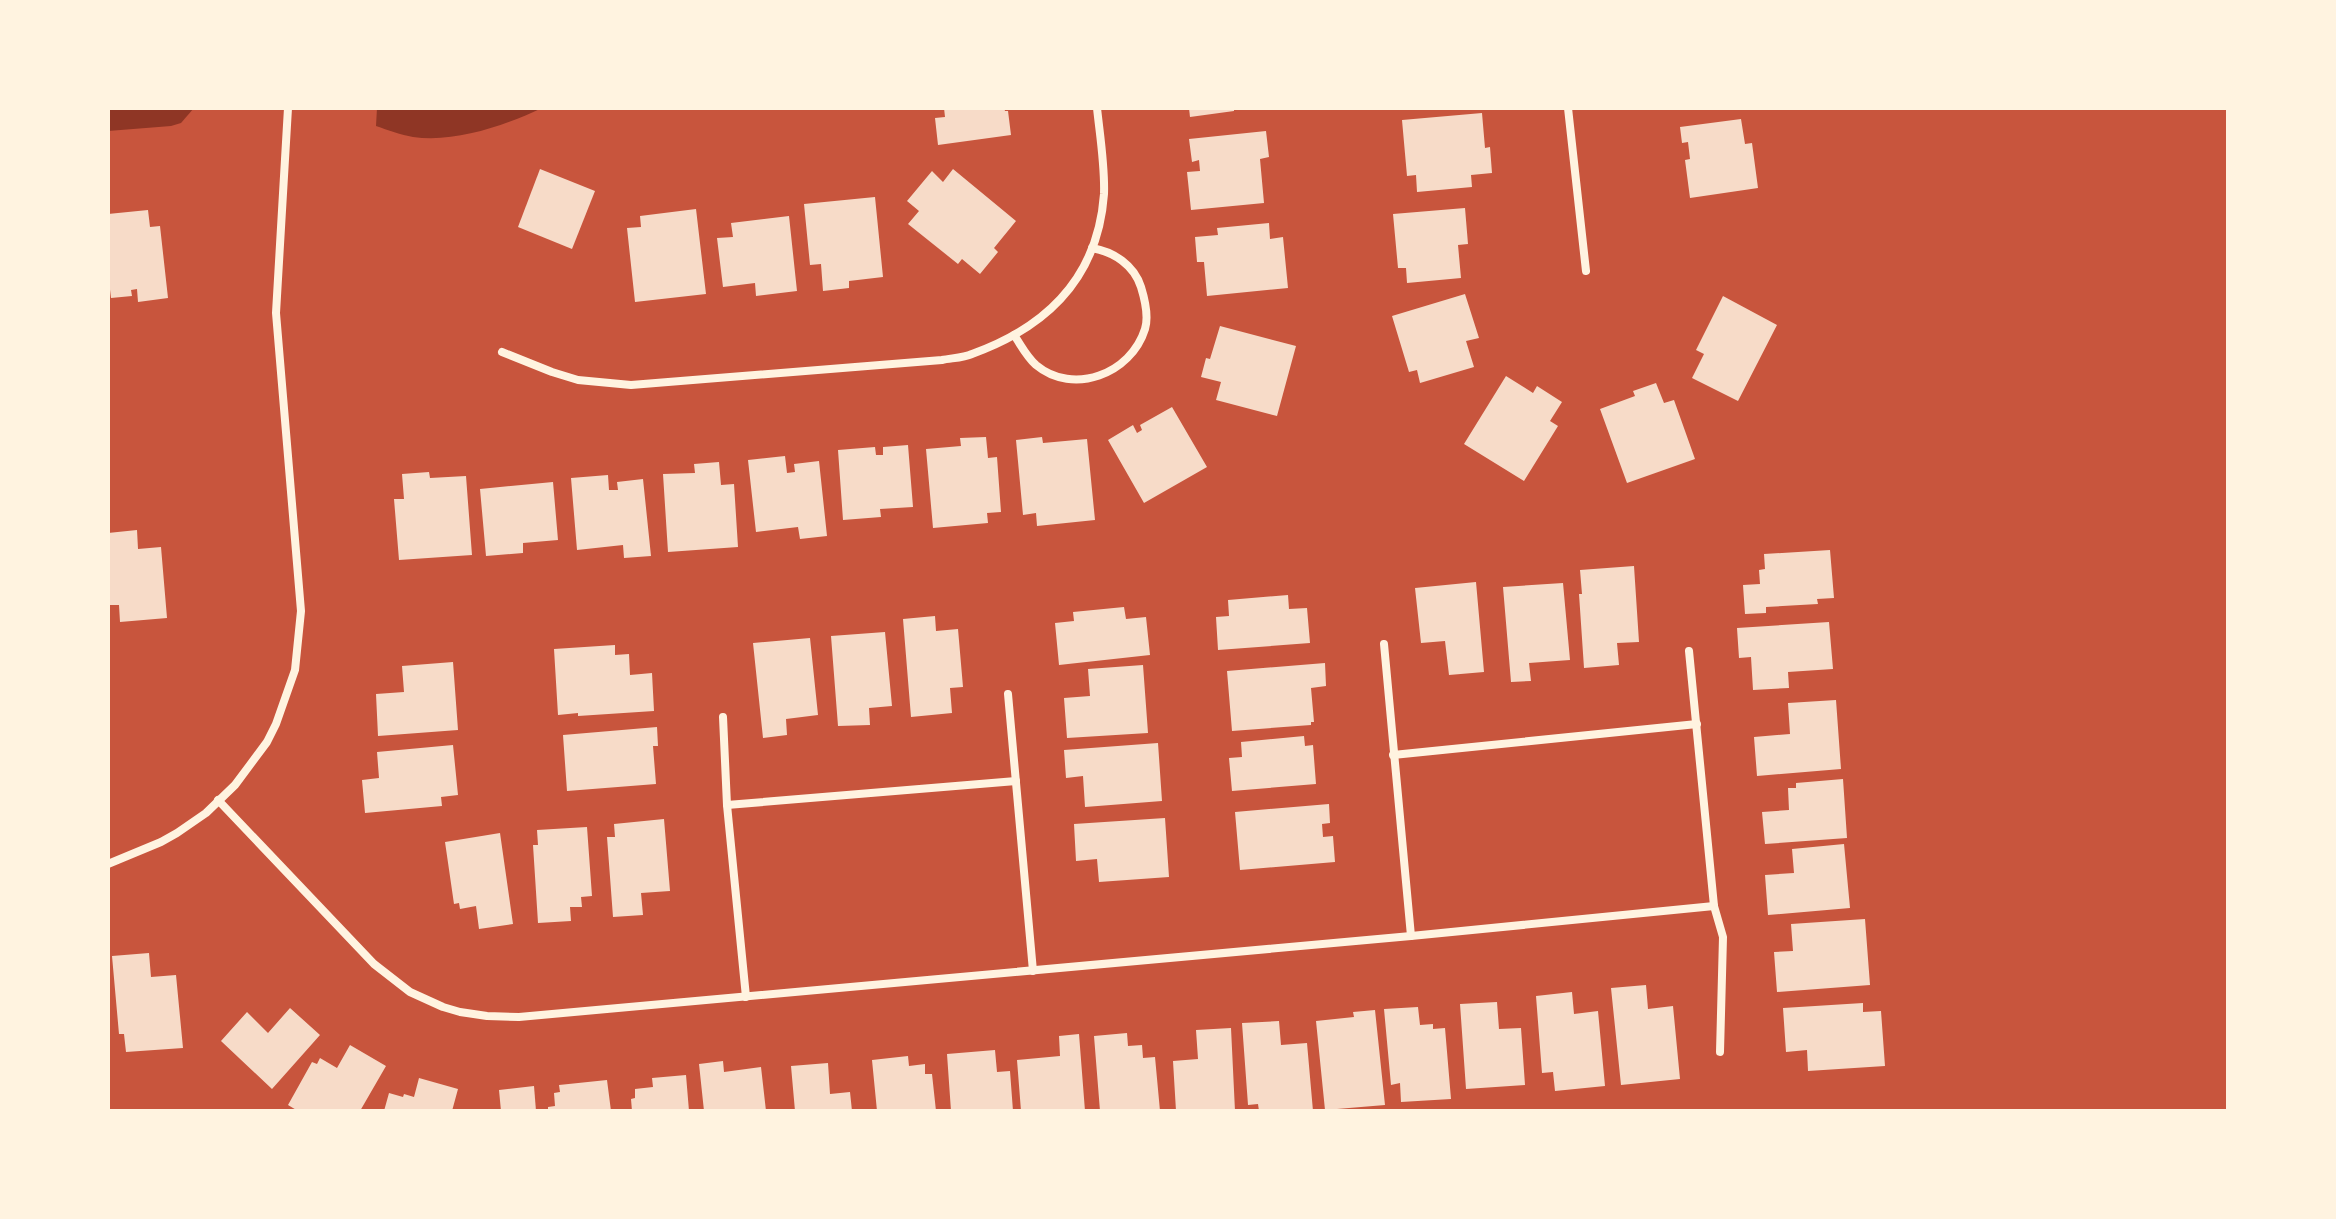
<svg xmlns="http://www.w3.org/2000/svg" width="2336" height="1219" font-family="Quicksand,sans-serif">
<rect width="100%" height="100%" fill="#c8553d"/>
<g fill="#8f3625">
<path d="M108,108h86l-13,15 -10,3 -63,5z"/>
<path d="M377,108h165c-38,18 -87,35 -129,29 -12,-2 -25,-7 -37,-11z"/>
</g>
<g fill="#f7dbc8">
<path d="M944,108h60l1,3h3l3,24 -73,10 -3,-27 10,-1z"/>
<path d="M1189,108h45v3l-44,6z"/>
<path d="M1482,113l3,35 5,-1 2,26 -21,2 1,12 -55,5 -1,-17 -9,1 -5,-56z"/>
<path d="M1741,119l4,25 7,-1 6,45 -68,10 -5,-38 5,-1 -2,-17 -6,1 -2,-16z"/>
<path d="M1266,131l3,26 -9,2 4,44 -73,7 -4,-38 13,-1 -1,-11 -7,2 -3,-23z"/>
<path d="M540,169l55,22 -23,58 -54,-22z"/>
<path d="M953,169l63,52 -22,27 4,4 -18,22 -18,-15 -4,5 -50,-40 11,-13 -12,-10 25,-30 11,11z"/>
<path d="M875,197l8,80 -34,4v7l-26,3 -2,-27 -11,1 -6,-61z"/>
<path d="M1465,208l3,36 -10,1 3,33 -54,5 -1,-15h-8l-5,-54z"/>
<path d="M696,209l10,85 -71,8 -8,-74 14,-1 -1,-11z"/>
<path d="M148,210l2,17 10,-1 8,72 -30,4 -1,-13 -6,1 1,6 -21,2 -3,-25v-59z"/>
<path d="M789,216l8,75 -41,5 -1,-13 -32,4 -6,-49 16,-1 -2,-14z"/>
<path d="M1269,223l1,16 13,-2 5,51 -81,8 -3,-34h-7l-2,-25 23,-2 -1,-7z"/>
<path d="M1465,294l14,44 -13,3 8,26 -54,16 -3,-13 -8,2 -17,-56z"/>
<path d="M1723,296l54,29 -39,76 -46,-23 12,-24 -8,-4z"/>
<path d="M1220,326l76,20 -19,70 -61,-16 5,-18 -20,-5 5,-19 4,1z"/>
<path d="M1506,376l27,17 4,-7 25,16 -12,19 8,5 -34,55 -60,-37z"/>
<path d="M1656,383l8,20 10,-3 21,59 -68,24 -27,-74 35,-13 -2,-5z"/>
<path d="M1172,407l35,60 -63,36 -36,-63 25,-15 4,8 5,-3 -2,-5z"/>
<path d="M986,437l2,21 9,-1 4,55 -14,1 1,10 -55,5 -7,-79 35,-3 -1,-8z"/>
<path d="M1042,437l1,6 44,-4 8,81 -58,6 -1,-13 -13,2 -7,-75z"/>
<path d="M908,445l5,62 -33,2 1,8 -38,3 -5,-70 37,-3 1,8h7v-8z"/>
<path d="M785,456l2,17 8,-1 -1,-8 25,-3 8,75 -27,3 -2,-12 -42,5 -8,-72z"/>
<path d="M719,462l2,23 13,-1 4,63 -70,5 -5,-78 32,-1 -1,-9z"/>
<path d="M429,472l1,6 36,-2 6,79 -73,5 -5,-61h10l-2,-25z"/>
<path d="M608,475l1,15h9l-1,-8 26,-3 8,77 -27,2 -1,-13 -46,5 -6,-72z"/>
<path d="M553,482l5,58 -35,3v10l-37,3 -6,-67z"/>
<path d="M137,530l1,19 23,-2 6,71 -47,4 -1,-17h-11v-72z"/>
<path d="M1830,550l4,48 -17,1 1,5 -52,3v6l-21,1 -2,-29 17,-1 -1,-14 6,-1 -1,-15z"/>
<path d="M1634,566l5,76 -22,1 2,22 -35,3 -5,-74h3l-2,-24z"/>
<path d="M1476,582l8,90 -35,3 -4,-34 -24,2 -6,-55z"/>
<path d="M1563,583l7,77 -41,3 2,18 -20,1 -8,-95z"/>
<path d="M1288,595l1,14 18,-1 3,35 -92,7 -2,-33 13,-1 -1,-16z"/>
<path d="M1124,607l2,12 20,-2 4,38 -91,10 -4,-42 19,-2 -1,-9z"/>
<path d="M935,616l1,15 22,-2 5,58 -13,1 2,25 -41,4 -8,-98z"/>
<path d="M1829,622l4,47 -45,3 1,16 -36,2 -2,-33 -12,1 -2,-30z"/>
<path d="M885,632l7,74 -23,2 1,17 -32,1 -7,-90z"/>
<path d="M810,638l8,77 -32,4 1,16 -24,3 -10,-95z"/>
<path d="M615,645v10l14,-1 1,21 22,-2 2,38 -76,5v-3l-20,2 -4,-66z"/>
<path d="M453,662l5,68 -80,6 -2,-42 28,-2 -2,-26z"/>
<path d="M1325,663l1,23 -15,2 3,34h-3v3l-79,6 -5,-60z"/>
<path d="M1143,665l5,68 -81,5 -3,-40 26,-2 -2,-27z"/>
<path d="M1836,700l5,69 -84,7 -3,-39 36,-3 -2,-31z"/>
<path d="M657,727l1,19h-5l3,38 -89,7 -4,-56z"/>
<path d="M1304,736l1,10 8,-1 3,39 -84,7 -3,-33 13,-1 -1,-15z"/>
<path d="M1158,743l4,58 -77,6 -2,-31 -17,2 -2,-28z"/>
<path d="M453,745l5,50 -17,2 1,9 -77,7 -3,-33 17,-2 -2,-26z"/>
<path d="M1843,779l4,59 -82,6 -3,-32 27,-2 -1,-22h8v-5z"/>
<path d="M1329,804l1,19 -8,1 1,13 10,-1 2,26 -95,8 -5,-58z"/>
<path d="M1165,818l4,59 -70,5 -2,-23 -21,2 -2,-37z"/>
<path d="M664,819l6,72 -29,2 2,22 -30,2 -6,-80h8l-1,-13z"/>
<path d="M587,827l5,69 -11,1 1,10h-12l1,14 -33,2 -5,-78h5l-1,-15z"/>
<path d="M500,833l13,91 -34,5 -3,-23 -16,3 -1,-6 -5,1 -9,-62z"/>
<path d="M1844,844l6,64 -82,7 -3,-40 29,-2 -2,-24z"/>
<path d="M1865,919l5,66 -93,7 -3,-40 19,-1 -2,-27z"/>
<path d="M149,953l2,24 25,-2 7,73 -57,4 -2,-18h-5l-7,-78z"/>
<path d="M1646,985l2,24 25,-3 7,73 -59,6 -10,-97z"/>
<path d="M1572,992l2,22 24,-3 7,75 -50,5 -2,-19 -11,1 -6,-77z"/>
<path d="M1497,1002l2,27 22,-1 4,57 -59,4 -6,-85z"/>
<path d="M1863,1003v9l18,-1 4,55 -77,5 -1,-21 -21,2 -3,-44z"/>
<path d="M1418,1007l2,18 13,-1v5l12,-1 6,71 -50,3 -1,-19 -9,2 -7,-76z"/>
<path d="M290,1008l30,27 -48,54 -51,-48 26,-29 21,21z"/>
<path d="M1375,1010l10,95 -60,5 -9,-89 38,-4 -1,-5z"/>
<path d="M1279,1021l2,24 26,-2 6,68h-54l-1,-7 -10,1 -6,-82z"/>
<path d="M1231,1028l4,83h-59l-3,-50 25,-2 -2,-29z"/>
<path d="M1127,1033l1,13 14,-1 1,13 12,-1 5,54h-60l-6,-75z"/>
<path d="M1079,1034l6,77h-64l-4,-51 43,-4 -1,-20z"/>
<path d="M350,1045l36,21 -26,45h-62l-10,-6 24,-43 5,2 3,-6 17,10z"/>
<path d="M995,1050l2,22 13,-1 3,40h-62l-4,-57z"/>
<path d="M908,1056l1,10 16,-2v10h7l4,37h-59l-5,-51z"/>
<path d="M723,1061l1,11 37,-5 5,44h-62l-5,-47z"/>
<path d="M828,1063l2,31 20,-2 2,19h-57l-4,-45z"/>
<path d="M686,1075l3,36h-57l-1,-12 4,-1v-9l18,-2 -1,-9z"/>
<path d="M419,1078l39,11 -6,22h-68l5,-18 14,4 1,-3 10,3z"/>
<path d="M607,1080l4,31h-63v-4l7,-1 -1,-13 6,-1 -1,-7z"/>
<path d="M534,1086l2,25h-35l-2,-21z"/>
</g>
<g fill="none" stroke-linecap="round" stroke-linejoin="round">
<g stroke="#fff3e0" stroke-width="8">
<path d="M1568,108l18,163"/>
<path d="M1014,335c7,10 12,21 22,30 37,31 95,9 109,-36 4,-13 0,-29 -4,-42 -7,-22 -27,-35 -49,-39"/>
<path d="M502,352l50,20 26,8 53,5 311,-25c9,-2 21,-2 30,-6 75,-27 126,-77 132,-160 1,-28 -4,-58 -7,-86"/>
<path d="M1384,644l27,292"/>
<path d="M1689,651l25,255 9,31 -3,115"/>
<path d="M1008,694l25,277"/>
<path d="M723,717l4,88 19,192"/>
<path d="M1393,755l304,-31"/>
<path d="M218,800l156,164 36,28 33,15 17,5 27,4 32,1 892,-81 303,-30"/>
<path d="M727,805l289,-24"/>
<path d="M108,864l53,-22 16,-9 29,-20 29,-28 32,-43 9,-18 19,-54 6,-59 -25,-298 12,-205"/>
</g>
</g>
<rect width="2336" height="1219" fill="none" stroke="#fff3e0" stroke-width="220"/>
</svg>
